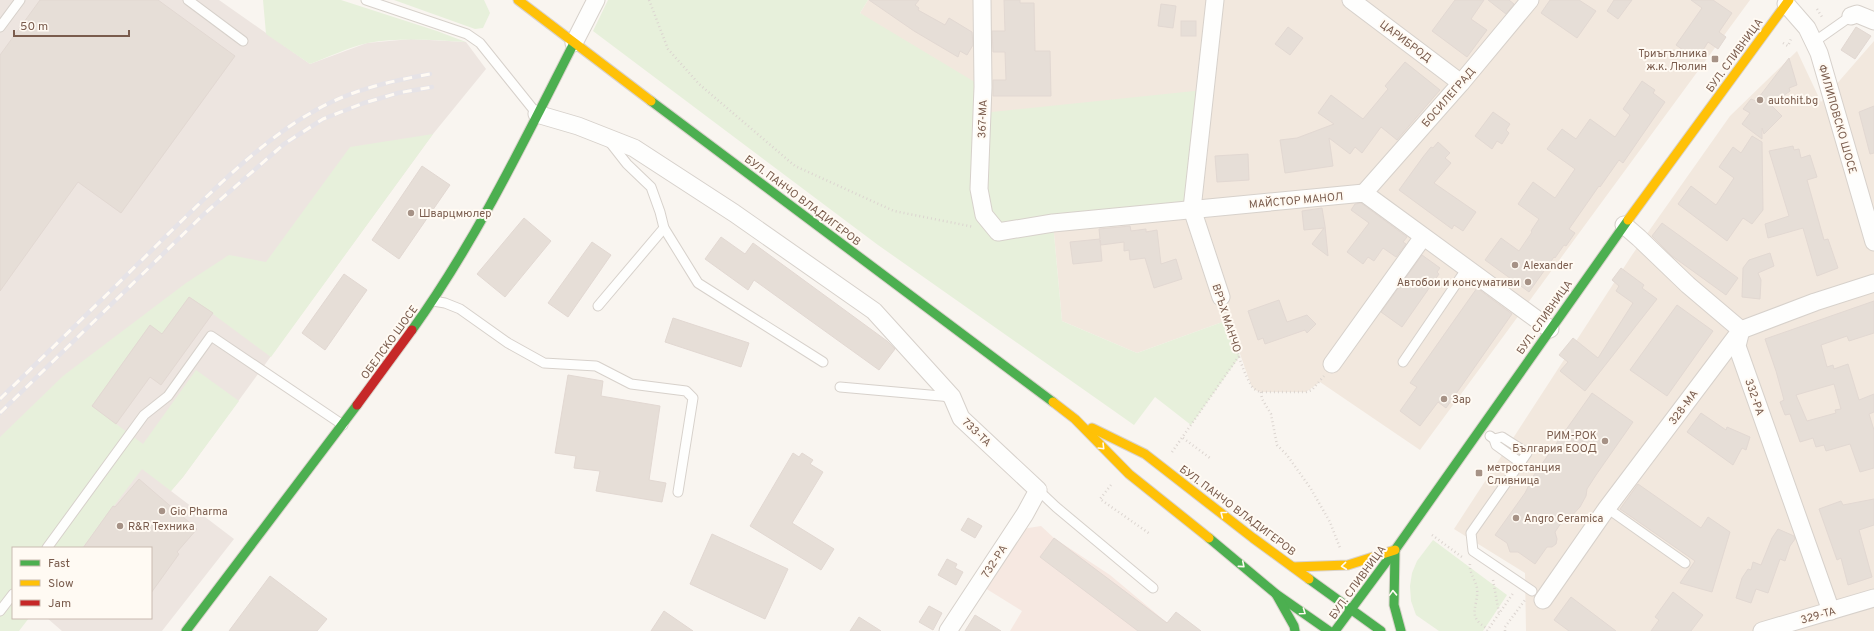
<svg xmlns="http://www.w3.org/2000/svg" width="1874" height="631" font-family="Overpass,sans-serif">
<rect width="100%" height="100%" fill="#f9f5f0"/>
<g fill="#f2e8de">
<path d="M868,0h882l-330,450 -100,-68 -14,10h-45l-6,-2 -4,-5 -23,-65 -91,33 -75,-32 -9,-98 -71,-110 -122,-100z"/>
<path d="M1874,41v590h-348l-1,-58 -71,-44 178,-274 98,-139 67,-65 24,51z"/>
</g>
<path fill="#f6e8e1" d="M1041,526l13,12 56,37 67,56h-167l12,-20 -37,-23 37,-59z"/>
<path fill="#ede5e0" d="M0,0h219l91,64 57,-21 44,-4 55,3 20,27 -53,65 -250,343 -12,14 63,48 -72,92h-100l-15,-13h104v-70h-138v70l-13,13z"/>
<g fill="#e7f0db">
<path d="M263,0h78l96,31 29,11c-32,-2 -66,-5 -98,1 -19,4 -39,14 -58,21l-44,-30z"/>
<path d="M394,0h90l6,13 -7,15 -8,1z"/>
<path d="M608,0h260l-8,13 123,74 -1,26 222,-23 -12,119 -139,14 9,98 75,32 91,-33 12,36 -49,69 -36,-28 -21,28 -256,-180 -285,-214z"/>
<path d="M433,134l-162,223 -81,-60 -28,37 -12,-9 -58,81 51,38 53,-74 43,31 -56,76 -12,14 -29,-22 -60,79h-69v70h16l-10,13h-19v-194l63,-61 123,-93 43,-28 37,7 84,-115z"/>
<path d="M1433,540l74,55 -24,36h-44l-23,-16 -5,-14 -1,-15 2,-13 5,-12z"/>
</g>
<g fill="#e6ded7" stroke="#e2d8d2" fill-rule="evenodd">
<path d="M40,0h118l77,56 -114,157 -43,-31 -78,109v-236z"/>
<path d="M869,0h50l-4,5 4,3 -1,2 27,15 4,-7 23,14 1,13 -6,10 -7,-4 -2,6 -44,-26z"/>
<path d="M1004,0h16v3h14l1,48h15l1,45h-58v-16h13l-1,-28h-12l-1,-21h13z"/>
<path d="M1455,0h29l-13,19 16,11 -20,27 -35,-26z"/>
<path d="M1488,0h21l5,4 -8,10z"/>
<path d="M1550,0h29l17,11 -19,27 -36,-25z"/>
<path d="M1614,0h18l-14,19 -11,-8z"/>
<path d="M1691,0h22l19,13 -13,19 7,5 -8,12 -10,-7 -11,18 -21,-15 26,-37z"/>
<path d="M1161,4l15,2 -3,22 -15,-2z"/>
<rect x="1181" y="21" width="15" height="15"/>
<path d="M1288,27l15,11 -13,17 -15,-11z"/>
<path d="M1856,27l15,9 -16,23 -14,-9z"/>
<path d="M1789,58l8,27 -8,3 1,3 -19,14 11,11 -18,18 -2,-6v11l-20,-15 8,-11 -7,-4 8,-10 5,2z"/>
<path d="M1405,62l35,28 -43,50 -16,-13 -19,26 -7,-6 -5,7 -21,-16 4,28 -48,7 -5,-33 17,-2 37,-14 -16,-11 13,-18 32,24 25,-30 -3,-3z"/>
<path d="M1642,81l13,9 -2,3 12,9 -42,61 -4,-3 -19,27 -1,-1 -30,43 6,4 -9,13 -2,-1 -9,13 -1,-1 -25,35 -44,-32 16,-22 18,13 13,-19 -1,-1 8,-12 -21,-15 15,-22 22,16 20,-29 -28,-20 15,-20 14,10 14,-20 25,18 15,-22 -7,-6z"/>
<path d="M1874,106v47l-4,1 -11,-42z"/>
<path d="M1493,112l17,12 -4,6 3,3 -7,11 -5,-3 -5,8 -17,-13z"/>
<path d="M1752,136l10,6 1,68 -11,14 -9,-6 -16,23 -49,-37 13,-18 25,19 18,-27 -15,-11 14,-20 8,6z"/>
<path d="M1438,142l12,11 -5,5 6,5 -17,20 42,29 -13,19 -9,-6 -2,4 -53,-39 24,-33 8,-10 2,1z"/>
<path d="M1793,146l1,4 5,-1 2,9 9,-3 7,22 -10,3 17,60 4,-1 10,29 -21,8 -14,-48 -35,10 -3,-14 24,-8 -20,-65z"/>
<path d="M1248,154l1,26 -32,2 -2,-26z"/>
<path d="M422,166l28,19 -51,74 -27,-19z"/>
<path d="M1361,203l46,34 -4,5 3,2 -10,13 -13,-9 -9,13 -6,-4 -5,7 -16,-12 22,-29 -18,-13 4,-6z"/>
<path d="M1322,208l3,18 3,30 -16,-12 12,-16 -20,2 -2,-19z"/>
<path d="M524,218l27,23 -46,56 -28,-23z"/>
<path d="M1662,223l76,55 -12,17 -54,-39 -20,-20z"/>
<path d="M1130,226l1,5 15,-2v3l11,-2 4,34 15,-5 6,20 -28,9 -9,-30 -15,2 -1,-10 -5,1v-9l-23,3 -1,-5 2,21 -29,3 -3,-22 30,-3 -1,-10z"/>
<path d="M721,237l24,17 8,-11 134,98 8,8 -16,21 -125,-90 -6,10 -43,-31z"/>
<path d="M592,242l19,13 -43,62 -20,-14z"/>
<path d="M1770,253l4,13 -16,7 3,7 -1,19 -18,-2 1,-29 6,-8z"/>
<path d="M1422,255l18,13 -3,4 2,2 -37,53 -21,-15z"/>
<path d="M1621,268l23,17 -2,3 15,11 -72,92 -25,-20 8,-9 -9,-7 14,-17 25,20 35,-55 -17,-12 3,-5 -7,-6z"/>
<path d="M344,274l23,16 -42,60 -23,-17z"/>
<path d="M1477,288l35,26 -66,94 -8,-6 -18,24 -20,-15 17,-24 -7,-4z"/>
<path d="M189,297l24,16 -52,72 -11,-8 -34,47 -24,-18 58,-81 12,9z"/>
<path d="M1279,300l8,22 20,-7 9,9 -9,9 -2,-3 -40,14 -2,-6 -5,2 -10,-29z"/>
<path d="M1874,301v32l-25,8 -2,-5 -26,9 6,22 6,-2 1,4 14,-5 11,36 15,-6v18l-5,2 5,16v38l-14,4 -10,-28 -24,7 -2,-6 -8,2 -3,-9 -13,4 -10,-28 -5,1 -5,-13 4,-2 -8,-29 -11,-32zM1834,384l7,25 -6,1 1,3 -29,8 -11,-26z"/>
<path d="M1677,305l36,26 -46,65 -37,-26z"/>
<path d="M673,318l76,25 -8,24 -76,-25z"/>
<path d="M568,375l35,6 -2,15 59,10 -11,74 17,3 -4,19 -66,-11 4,-20 -26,-3 2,-12 -21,-3z"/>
<path d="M1592,393l41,29 -37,53 -9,14 -1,7 -6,11 -13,14 -4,-1 -8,12 2,7 -1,5 -4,3h-5l-12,17 -17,-12h-8l-3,-9 -12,-8 30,-42 9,-18z"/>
<path d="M1701,413l25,17 1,-3 23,10 -4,13 -4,-2 -9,17 -46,-33z"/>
<path d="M793,453l6,4 3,-4 11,7 -3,4 13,8 -31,51 42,26 -13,21 -71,-44z"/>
<path d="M139,479l58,50 -20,23 2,2 -28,39v-45h-68l30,-42 2,1z"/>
<path d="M1638,484l63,44 7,-11 22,15 -18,60 -32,-9 15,-22 -75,-52z"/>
<path d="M1874,499v26l-15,5 13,47 -24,8 -7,-27 -4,2 -18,-51 22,-8 2,4z"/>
<path d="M968,518l14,8 -7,12 -14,-8z"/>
<path d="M1778,529l16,7 1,3 -5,7 -5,15 -5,-2 -12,34 -12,-4 -5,14 -15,-5 6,-20 6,-9 3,1 2,-8 8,3 11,-27z"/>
<path d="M712,534l76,35 -23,50 -75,-35z"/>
<path d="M1054,538l113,85 9,-11 25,19h-63l-98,-74z"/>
<path d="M947,559l10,5 -2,4 8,4 -7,13 -18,-10z"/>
<path d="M270,576l57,43 -10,12h-88z"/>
<path d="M1673,592l30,23 -12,16h-40l8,-11 -4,-3z"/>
<path d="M1571,597l45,34h-47l-15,-11z"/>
<path d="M929,606l13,7 -9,17 -14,-8z"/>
<path d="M664,611l29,20h-42z"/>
<path d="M975,615l26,16h-36z"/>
<path d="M859,617l22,14h-31z"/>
</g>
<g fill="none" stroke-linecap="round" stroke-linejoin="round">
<g stroke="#d7d1cb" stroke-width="11">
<g id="lane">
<path d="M188,0l55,41"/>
<path d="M366,0l101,34 13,9 57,71"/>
<path d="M0,27l20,-27"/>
<path d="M1814,42l37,-26"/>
<path d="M609,141l18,23 24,23 9,25 4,16 34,55 125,79"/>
<path d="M433,301l12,2 15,6 48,34 36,20 52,3 35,18 55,7 7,7 -15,94"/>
<path d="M598,306l66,-78"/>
<path d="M1403,362l64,-94"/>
<path d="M840,387l112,10"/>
<path d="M1490,436l4,3 2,6 25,18"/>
<path d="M1494,439l8,-2 25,16 -56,80 2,18 59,40"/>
<path d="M1038,490l18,17 97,81"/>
<path d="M1607,508l78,55"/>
<path d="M47,548l97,-133 24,-19 43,-60 132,89"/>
<path d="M0,611l13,-17"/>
</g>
</g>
<g stroke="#d7d1cb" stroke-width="19">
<g id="street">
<path d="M982,0l1,87 -4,102 5,26 14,17 55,-9 311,-30 186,136"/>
<path d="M1215,0l-23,209 29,88"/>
<path d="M1351,0l110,83"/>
<path d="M1786,4l21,24 12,25 55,189"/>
<path d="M1851,16l6,-2 17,7"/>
<path d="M574,43l22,-43"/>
<path d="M537,114l41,12 56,22 100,65 140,98 78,86 9,21 77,72 -13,24 -77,117"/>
<path d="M1364,193l97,-110 69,-83"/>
<path d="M1624,225l15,13 49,47 53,45 -4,16 94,265"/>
<path d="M1332,364l91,-127"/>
<path d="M1543,600l64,-92 134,-178 74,-28 59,-19"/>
<path d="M1762,631l112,-33"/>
</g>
</g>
<g stroke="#d9d2cb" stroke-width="11">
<g id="fast">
<path d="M651,101l402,301"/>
<path d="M412,330c64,-89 112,-189 162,-287"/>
<path d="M1209,538l67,56 53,37"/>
<path d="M1395,550l-1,55 7,26"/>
<path d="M1309,579l72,52"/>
<path d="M1276,594l18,32 1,5"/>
<path d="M186,631l171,-226"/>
<path d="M1335,631l60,-81 233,-330"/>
</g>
</g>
<g stroke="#d9d2cb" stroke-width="11">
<g id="slow">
<path d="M518,0l133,101"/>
<path d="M1628,220l161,-220"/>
<path d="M1053,402l22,17 54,55 80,64"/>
<path d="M1092,428l53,26 108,84 56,41"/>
<path d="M1293,567l55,-2 47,-15"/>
</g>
</g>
<g stroke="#d9d2cb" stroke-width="11">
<path id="jam" d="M357,405l55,-75"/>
</g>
<g stroke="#dcd5d0" stroke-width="2.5" stroke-dasharray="1 3" stroke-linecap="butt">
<path d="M649,0l19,49 31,35 96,82 99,45 80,16"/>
<path d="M1817,9l5,8"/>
<path d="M1783,43l5,3 3,-7"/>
<path d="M1225,311c8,22 14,54 26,74 2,4 6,6 10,7h45l6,-2 12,-14"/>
<path d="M1261,392l1,7 9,15 6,31 10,10 24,34 19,33 10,26"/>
<path d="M1183,438l27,20"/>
<path d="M1172,452l67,-96"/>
<path d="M1111,485l-11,14 50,35"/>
<path d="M1432,535l30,22"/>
<path d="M1470,564c-1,9 5,15 7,24 2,19 -12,28 11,41"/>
<path d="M1493,580l6,33"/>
<path d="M1487,631l27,-39"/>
<path d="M1505,631v-4l20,-27"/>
</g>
<use href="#lane" stroke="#fefefd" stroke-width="9"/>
<use href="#street" stroke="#fefefd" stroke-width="17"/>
<use href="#fast" stroke="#4caf50" stroke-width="9"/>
<use href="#slow" stroke="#ffc107" stroke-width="9"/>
<use href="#jam" stroke="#c62828" stroke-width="9"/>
<g stroke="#e6e3e7" stroke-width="4.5">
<g id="rail">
<path d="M0,399c55,-54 111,-108 166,-163 45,-43 95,-96 150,-126 35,-20 75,-29 114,-36"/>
<path d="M0,413l204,-199 80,-70 39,-25 41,-16 34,-10 34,-6"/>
</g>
</g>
<use href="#rail" stroke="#fffaf3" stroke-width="3" stroke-dasharray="9" stroke-linecap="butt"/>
</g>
<defs><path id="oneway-chevron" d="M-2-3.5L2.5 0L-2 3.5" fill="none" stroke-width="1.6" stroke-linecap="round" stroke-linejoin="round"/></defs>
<g stroke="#fffaf3">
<use href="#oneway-chevron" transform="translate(1102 447) rotate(45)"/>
<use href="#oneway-chevron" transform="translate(1223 514) rotate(-142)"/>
<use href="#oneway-chevron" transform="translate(1242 565) rotate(40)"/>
<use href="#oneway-chevron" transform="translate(1344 566) rotate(174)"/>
<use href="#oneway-chevron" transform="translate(1393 593) rotate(-92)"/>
<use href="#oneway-chevron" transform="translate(1303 612) rotate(35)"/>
</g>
<g fill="#a69286" stroke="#fffaf3" stroke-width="1.5">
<rect x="1711" y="55" width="8" height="8" rx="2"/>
<circle cx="1760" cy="100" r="4"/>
<circle cx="411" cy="213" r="4"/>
<circle cx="1515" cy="265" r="4"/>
<circle cx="1528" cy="282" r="4"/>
<circle cx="1444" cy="399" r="4"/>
<circle cx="1605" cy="441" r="4"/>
<rect x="1475" y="469" width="8" height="8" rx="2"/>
<circle cx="162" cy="511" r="4"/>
<circle cx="1516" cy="518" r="4"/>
<circle cx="120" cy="526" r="4"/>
</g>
<g text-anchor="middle" stroke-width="4" stroke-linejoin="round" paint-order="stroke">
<g font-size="11" fill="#7a5c4d" stroke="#fffaf3">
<text transform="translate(1406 41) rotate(37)" y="4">ЦАРИБРОД</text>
<text transform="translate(1734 55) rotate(-54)" y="4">БУЛ. СЛИВНИЦА</text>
<text transform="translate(1448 97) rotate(-49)" y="4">БОСИЛЕГРАД</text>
<text transform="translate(982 119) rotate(-88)" y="4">367-МА</text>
<text transform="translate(1838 119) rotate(74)" y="4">ФИЛИПОВСКО ШОСЕ</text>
<text transform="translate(803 200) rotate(37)" y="4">БУЛ. ПАНЧО ВЛАДИГЕРОВ</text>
<text transform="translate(1296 200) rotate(-5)" y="4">МАЙСТОР МАНОЛ</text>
<text transform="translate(1544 317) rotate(-55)" y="4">БУЛ. СЛИВНИЦА</text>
<text transform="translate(1227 318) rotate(72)" y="4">ВРЪХ МАНЧО</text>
<text transform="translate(389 342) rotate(-54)" y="4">ОБЕЛСКО ШОСЕ</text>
<text transform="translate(1755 397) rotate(71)" y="4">332-РА</text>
<text transform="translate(1683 407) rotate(-53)" y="4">328-МА</text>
<text transform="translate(977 432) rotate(44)" y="4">733-ТА</text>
<text transform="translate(1238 510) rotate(37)" y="4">БУЛ. ПАНЧО ВЛАДИГЕРОВ</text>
<text transform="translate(994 561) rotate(-57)" y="4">732-РА</text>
<text transform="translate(1357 582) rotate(-54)" y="4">БУЛ. СЛИВНИЦА</text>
<text transform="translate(1818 615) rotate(-16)" y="4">329-ТА</text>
</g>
<g font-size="11" fill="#7a5c4d" stroke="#fffaf3" text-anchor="start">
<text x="1707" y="57" text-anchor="end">Триъгълника<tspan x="1707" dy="13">ж.к. Люлин</tspan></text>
<text x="1768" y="104">autohit.bg</text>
<text x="419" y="217">Шварцмюлер</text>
<text x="1523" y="269">Alexander</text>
<text x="1520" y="286" text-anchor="end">Автобои и консумативи</text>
<text x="1452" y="403">Зар</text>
<text x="1597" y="439" text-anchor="end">РИМ-РОК<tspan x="1597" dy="13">България ЕООД</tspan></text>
<text x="1487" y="471">метростанция<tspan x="1487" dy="13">Сливница</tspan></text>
<text x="170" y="515">Gio Pharma</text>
<text x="1524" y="522">Angro Ceramica</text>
<text x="128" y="530">R&amp;R Техника</text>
</g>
</g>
<rect x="12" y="547" width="140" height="72" fill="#fffaf3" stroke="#cabbb1"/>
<rect x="20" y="560" width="20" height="6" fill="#4caf50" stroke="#cabbb1"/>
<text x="48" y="567" font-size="12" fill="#7a5c4d">Fast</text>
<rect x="20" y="580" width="20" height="6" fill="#ffc107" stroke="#cabbb1"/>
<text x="48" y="587" font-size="12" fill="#7a5c4d">Slow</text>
<rect x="20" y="600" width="20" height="6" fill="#c62828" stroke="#cabbb1"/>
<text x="48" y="607" font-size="12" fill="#7a5c4d">Jam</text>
<path d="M14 30v6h115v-6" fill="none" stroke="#7a5c4d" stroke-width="2"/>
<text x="20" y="30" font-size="12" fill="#7a5c4d" stroke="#fffaf3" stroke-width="3" paint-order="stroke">50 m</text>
</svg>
